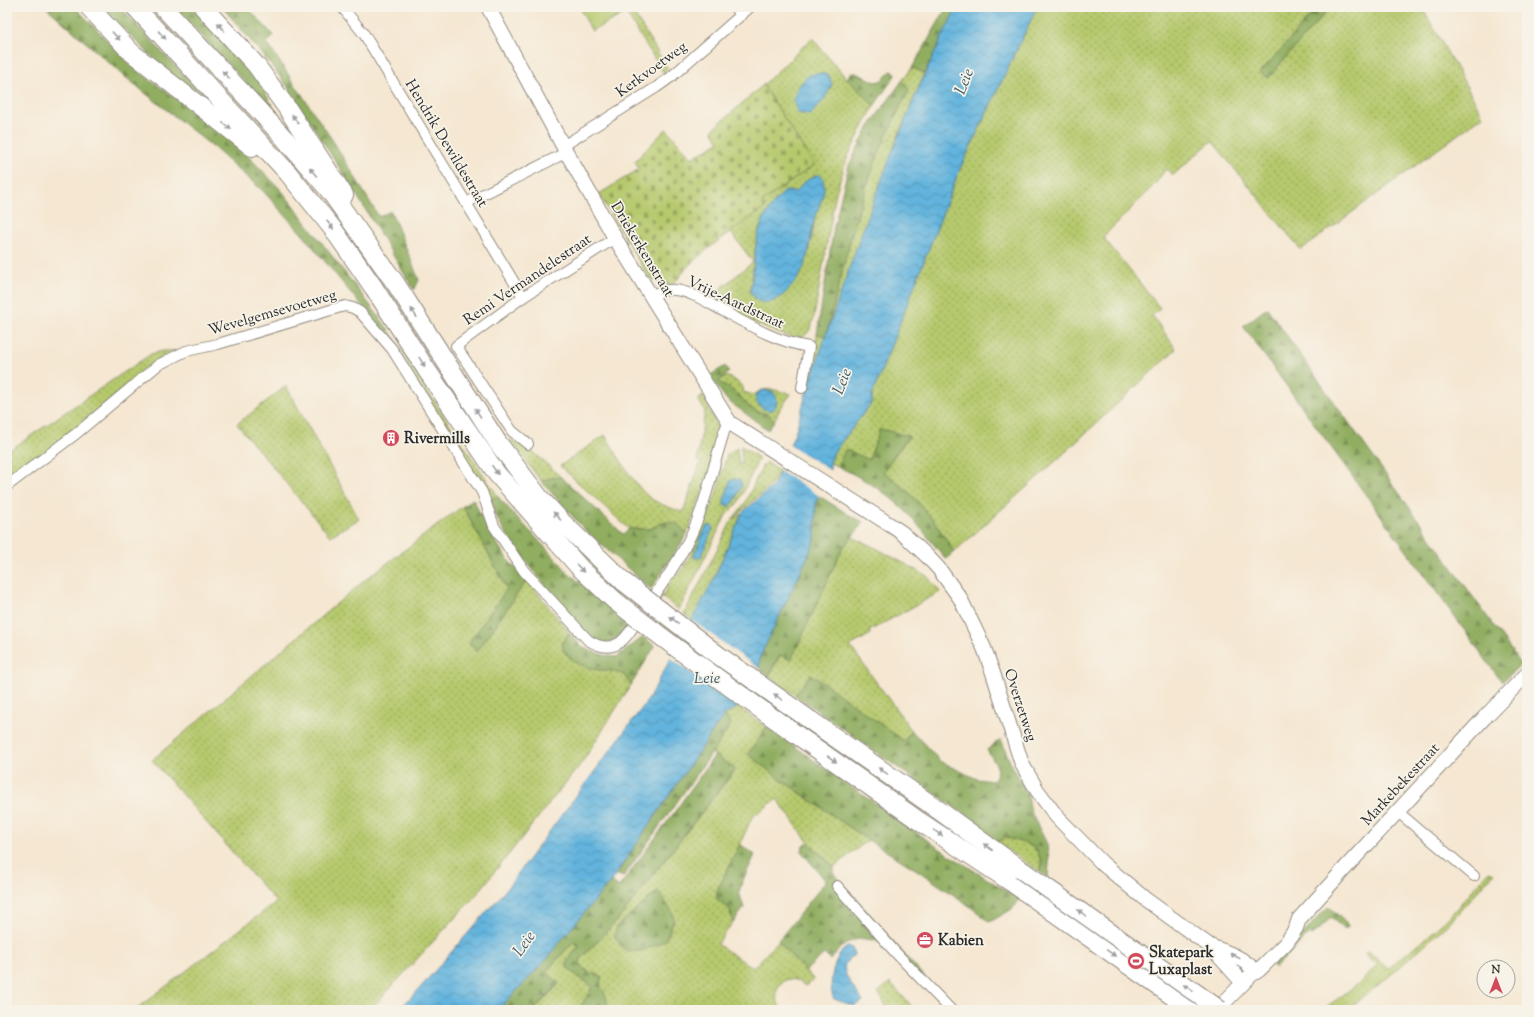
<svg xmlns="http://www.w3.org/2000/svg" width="1534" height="1017" font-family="'Sorts Mill Goudy',serif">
<defs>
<pattern id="grass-dots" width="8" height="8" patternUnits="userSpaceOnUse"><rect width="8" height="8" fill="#b6c96d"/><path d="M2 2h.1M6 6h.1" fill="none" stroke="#94a35a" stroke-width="1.8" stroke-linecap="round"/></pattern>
<pattern id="forest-firs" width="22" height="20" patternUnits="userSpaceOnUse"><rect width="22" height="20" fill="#90ad60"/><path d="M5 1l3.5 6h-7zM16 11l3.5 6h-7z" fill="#768d4f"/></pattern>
<pattern id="cemetery-stones" width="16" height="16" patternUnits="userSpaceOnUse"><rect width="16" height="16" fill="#b6c96d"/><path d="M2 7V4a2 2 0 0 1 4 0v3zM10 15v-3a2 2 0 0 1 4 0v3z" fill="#94a35a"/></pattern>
<pattern id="water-waves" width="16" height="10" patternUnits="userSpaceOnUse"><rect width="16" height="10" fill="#62b3dd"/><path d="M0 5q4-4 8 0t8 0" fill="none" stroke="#5192b3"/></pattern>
</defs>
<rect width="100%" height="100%" fill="#f7f3e8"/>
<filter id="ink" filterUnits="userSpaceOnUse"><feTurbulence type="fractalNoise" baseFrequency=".025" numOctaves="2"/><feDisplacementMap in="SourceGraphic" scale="8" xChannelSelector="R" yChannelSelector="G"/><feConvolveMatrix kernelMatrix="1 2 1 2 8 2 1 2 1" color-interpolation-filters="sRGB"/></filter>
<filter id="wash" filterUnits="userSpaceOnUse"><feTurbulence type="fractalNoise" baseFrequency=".012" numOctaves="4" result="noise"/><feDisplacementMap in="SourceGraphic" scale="16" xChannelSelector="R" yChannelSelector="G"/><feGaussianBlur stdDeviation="0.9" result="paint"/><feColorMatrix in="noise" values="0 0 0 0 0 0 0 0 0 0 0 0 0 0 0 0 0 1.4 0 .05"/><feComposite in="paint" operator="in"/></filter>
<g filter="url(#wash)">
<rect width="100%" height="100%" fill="#f5e7d1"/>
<g fill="url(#grass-dots)" stroke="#707a4c" fill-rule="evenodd">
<path d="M1037,7h281l-58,66 8,5 62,-71h92l61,109 -182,134 -89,-109 -39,34 -7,-6 -11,15 -52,53 57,71 -8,7 24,34 -118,110 -104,93 -18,-28 -24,-29 -29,-24 26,-34 -40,23 -23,-10 -9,16 -7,-3 4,-11 38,-50v-7l87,-224z"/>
<path d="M623,8l8,1 37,60 -5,3 -37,-59 -27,14 -2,-3z"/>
<path d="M812,38l35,41 27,27 -26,50 -12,36 -21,119c-2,9 -3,20 -11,25 -16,9 -79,-29 -95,-38l44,-36 -23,-31 35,-23 -3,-6 52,-37 -51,-80zM785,191l11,1 19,26 -4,23 -61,51c7,-42 0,-68 35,-101z"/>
<path d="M912,68l13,5 -25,58 -92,256 9,-53 9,1c14,-56 27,-113 47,-167 10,-27 23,-53 36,-78l-3,-5 -4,-4z"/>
<path d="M389,330l49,77 61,91 -6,-1 -2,6 -14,-26 -93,-144z"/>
<path d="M163,351h12l-13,6 -105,88 -50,35v-28l144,-98z"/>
<path d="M726,376c7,3 17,7 17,16l11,3c12,-10 23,-4 37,-1l-11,15 -6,12 -5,-7 -11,-2 -9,-5 -8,-9 -13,-11 -10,-5z"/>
<path d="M286,386l73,133 -29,17 -93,-112z"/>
<path d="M703,396l13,27 5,6 -6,10 -5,31 -23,64 -25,-11 -12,6h-21l-69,-63 45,-31c11,17 28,49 44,62 9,7 22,11 34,15l18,-51h-4l8,-51 -7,-10z"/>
<path d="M510,440l18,7 33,30 -11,1 -9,3z"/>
<path d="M741,446l18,12 -21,45 -12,12 -47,95 -17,-13 12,-21 6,-2 11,-20 24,-57 12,-42 10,-7 2,16h3z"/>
<path d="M766,462l13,9 -7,13 -37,33 1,1 6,-5 -29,68 -21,39 -8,-6 48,-94 13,-17 18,-38z"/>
<path d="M463,506l44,83 -38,54 8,9 50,-72 42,52 -7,12 30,25 21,2 11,4 7,10 -48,76 -106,133 -107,116h-235l141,-108 -124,-142 214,-181z"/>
<path d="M852,537l24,11 51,28 13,16 -71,39 2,3 -21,12 62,85 -8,10 -93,-66 -16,20 -26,-19 11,-21 11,5 51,-111z"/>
<path d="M738,707l29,20 -18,27 27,22 92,64 -34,27 -25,-24 -32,-44 -25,18 -12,27 -23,47v8l13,10 3,14 -16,21 36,24 25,-27 36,39 -9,6c-19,-18 -38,3 -23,24h-176l2,-3 -8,-20 1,-10 -17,-8 -4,-4 1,-7 41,-43 113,-145 -23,-17 19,-29 -7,-9z"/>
<path d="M1008,838c20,5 36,9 32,34l-45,-30z"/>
<path d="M1489,871l5,2 -44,49 -57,51 -46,37h-25l40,-29 15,-16 -12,-11 3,-4 20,18 38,-30 23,-21z"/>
<path d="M573,942l6,4 -12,16 1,7 24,17 -2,6 -12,18h-44l25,-26 -13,-12z"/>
<path d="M890,983l20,21v6h-22l-1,-2 -9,-16z"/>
</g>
<g fill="url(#forest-firs)" stroke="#5e6c46">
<path d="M46,7h29l60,62 61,44 43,34 43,44 107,139 -5,3 -81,-98 -40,-44 -50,-44 -89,-71z"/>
<path d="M102,7h18l89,95 -53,-41z"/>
<path d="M175,7h21l62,74 25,42z"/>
<path d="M222,7h25l27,29 -7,7 68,101 44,73 12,-6 28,69 -5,10 -64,-106 -63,-98 -23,-30z"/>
<path d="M947,7h10l-32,66 -13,-5z"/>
<path d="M1318,7h12l-62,71 -8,-5z"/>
<path d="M891,71l5,3 -22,32 -27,-27 3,-6h6l20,9 6,-2z"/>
<path d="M902,81l4,4 3,5c-13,25 -26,51 -36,78 -20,54 -33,112 -47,168l-9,-2 17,-108 15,-61 19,-37z"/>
<path d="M1267,308l254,356 -19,18 -259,-356z"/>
<path d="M725,366l4,6 -11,10 10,5 13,11 8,9 9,5 11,2 5,7 -6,9 -41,-30 -18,-24z"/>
<path d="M880,429l29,7 -26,35 29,24 24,29 18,28 -8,7c-15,-17 -28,-36 -44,-51 -18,-18 -42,-31 -65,-42l9,-17 23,11z"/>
<path d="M561,477l62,57 6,-5h21l12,-6 7,-1 8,1 10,11 -36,55 -67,-60 -43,-48 9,-3z"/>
<path d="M819,496l32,20 13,6 -22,27 -51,111 -11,-5 -11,21 -10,-7 1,-12 55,-116 1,-39z"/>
<path d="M493,497l6,1 70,75 59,52c-7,8 -13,19 -24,17 -7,-1 -14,-6 -18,-11 -19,-18 -93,-105 -95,-128 0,0 1,-5 2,-6z"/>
<path d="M473,499l15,31 20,30 19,20 -50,72 -8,-9 38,-54 -44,-83z"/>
<path d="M569,632c4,4 8,11 13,14 10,7 24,10 35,11l26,-20 12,9 -24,39 -7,-10 -11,-4 -21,-2 -16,-6 -12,-11 -2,-8z"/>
<path d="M811,674l93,67 8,-10 29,31 36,17 16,2 3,-4 1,-11 -10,-16 14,-11 9,23 17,30 4,20 16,32 2,19 -1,15 -8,-6 2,-8 -2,-6 -4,-9 -6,-4 -22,-7 -13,4 -34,-30 -166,-117z"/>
<path d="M724,715l7,8 -19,30 -89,124 -7,-3z"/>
<path d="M767,727l170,120 82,52 -3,6 -4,4 -22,13 -26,-20 -47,-32 -49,-30 -92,-64 -28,-22z"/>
<path d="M715,755l20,14 -113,146 -41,43 -1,7 4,4 17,8 -1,10c5,6 10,15 6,23h-28l12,-18 2,-6 -24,-17 -1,-7 12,-16 -6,-4 -27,30 13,11 -25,27h-36l49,-51 6,-9 58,-69 8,6 57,-77z"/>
<path d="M809,843l25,24v7l112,128 -61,-58c-26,-10 -38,-6 -55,16l-6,-6 -19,17 -27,-30 48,-60 -24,-29 1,-6z"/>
<path d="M740,844l15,11 -13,27 -3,10 5,16 -11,15 -3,-14 -13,-10v-8z"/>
<path d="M658,891l13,19 3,9 -8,21c-13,6 -32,19 -45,6 -2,-3 -4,-7 -7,-11l4,-10z"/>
<path d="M1329,906l20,20 -4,4 -14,-13 -18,19 -4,-2 -34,34 -3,-3z"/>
</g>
<path fill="url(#cemetery-stones)" stroke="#707a4c" d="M763,85l51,80 -52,37 3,6c-27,18 -53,36 -77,58 -6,6 -10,16 -18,20l-14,-5 -8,-5 -49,-82 40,-25 -4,-8 31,-32 26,29 27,-16 -7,-12z"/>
<path fill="#b6c96d" stroke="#707a4c" d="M579,7h54l-7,5 -34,19z"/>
<g fill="url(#water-waves)" stroke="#466f84">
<path d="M957,7h80l-78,164 -87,224v7l-38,50 -4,11v7l-14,32 -1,39 -55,116 -1,12 -21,38 -14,8 -113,166 -58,69 -6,9 -49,51h-100l21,-21 85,-97 144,-192 65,-119 29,-68 32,-28 22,-55 12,-43c45,-129 87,-259 149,-380z"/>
<path d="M819,73l10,2 3,10 -9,16 -13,14 -12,-2 -5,-13 5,-13 11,-12z"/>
<path d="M819,174c4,4 5,7 5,14 0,9 -6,20 -9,29 -5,18 -5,40 -14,56 -7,13 -29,39 -45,26 -2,-2 -4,-5 -6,-7 8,-42 0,-68 35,-101l11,1 8,-10z"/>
<path d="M762,390l11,2c5,6 5,12 0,18 -9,2 -17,-5 -18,-14z"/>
<path d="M735,479l5,1 2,4 -7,17 -7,6 -4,-2v-4l6,-20z"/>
<path d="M710,525l3,2 -1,4 -11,26 -3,2 -4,-2v-3l12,-27z"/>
<path d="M847,947h4l3,5v3c-3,3 -7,5 -9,9 -4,10 13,29 18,37l-9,5 -20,-7c-7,-13 0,-44 13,-52z"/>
</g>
<g fill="#f5e7d1">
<path d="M788,444l43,27 -10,26 -43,-27z"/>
<path d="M690,619l71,51 -21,38 -71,-51z"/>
</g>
</g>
<g filter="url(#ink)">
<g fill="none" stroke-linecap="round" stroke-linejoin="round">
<g stroke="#90897e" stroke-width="12">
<g id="street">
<path d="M342,7l22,27 159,263"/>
<path d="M734,7l8,8"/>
<path d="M563,146l94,-59 14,-10 79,-70"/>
<path d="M466,203l101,-51"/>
<path d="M651,296c8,-4 14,-7 23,-6 17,1 36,14 51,22 27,15 53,30 84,35l-7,41"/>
<path d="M528,444l-16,-13 -56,-85 67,-49 92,-59"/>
<path d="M7,486l70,-53 81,-68 28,-14 32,-7 116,-35 11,-3 8,2 7,4 32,37 90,143 12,34 30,45 64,69c30,19 40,-6 55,-28 15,-22 31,-43 43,-67 19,-36 26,-75 38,-113l3,-7 3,-2"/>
<path d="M1398,812l76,64"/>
<path d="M837,886l58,66 56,58"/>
</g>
</g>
<g stroke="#90897e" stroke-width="16">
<g id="secondary">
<path d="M488,7l75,139 52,92 115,185 148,94 23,15 26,24 12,13 21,29 24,50 9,25 18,57 11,34 15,26 20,27 46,47 42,35 65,47 33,37"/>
<path d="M1210,946c17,6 34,12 46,26"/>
<path d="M1217,1010l34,-35 8,-5 28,-28 9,-14 3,-9 49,-54 136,-147 43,-44"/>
</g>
</g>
<g stroke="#90897e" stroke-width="20">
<g id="highway">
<path d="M89,7l42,45 121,95"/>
<path d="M135,7l153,166 45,56 41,59 52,81 71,105 83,94 34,32"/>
<path d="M163,7l122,132 44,51 67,94 102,159 41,54 25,27 60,58"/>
<path d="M203,7l53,58 31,43 57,87"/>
<path d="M810,720l123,86 87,63"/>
<path d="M800,737l119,84 92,61 181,128"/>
</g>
</g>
<use href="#street" stroke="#fff" stroke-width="10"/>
<use href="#secondary" stroke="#fff" stroke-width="14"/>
<use href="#highway" stroke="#fff" stroke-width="18"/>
<g stroke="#90897e" stroke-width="20" stroke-linecap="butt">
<g id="highway-bridge">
<path d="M624,582l94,73 92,65"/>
<path d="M614,600c60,48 122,92 186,137"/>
<path d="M1020,869l200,141"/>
</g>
</g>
<use href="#highway-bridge" stroke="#fff" stroke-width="18"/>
</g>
<defs><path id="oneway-solid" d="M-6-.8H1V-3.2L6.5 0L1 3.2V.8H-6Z"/></defs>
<g fill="#a0a0a0">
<use href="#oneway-solid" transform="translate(221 27) rotate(-132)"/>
<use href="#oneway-solid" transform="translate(162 35) rotate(47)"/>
<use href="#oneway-solid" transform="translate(116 36) rotate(47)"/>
<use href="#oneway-solid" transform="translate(226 75) rotate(-133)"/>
<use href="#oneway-solid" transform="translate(295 119) rotate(-124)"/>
<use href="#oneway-solid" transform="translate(227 126) rotate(38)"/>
<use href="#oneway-solid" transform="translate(313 172) rotate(-130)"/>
<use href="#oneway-solid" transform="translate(330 225) rotate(52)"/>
<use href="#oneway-solid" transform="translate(414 313) rotate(-122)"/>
<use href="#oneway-solid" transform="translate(422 362) rotate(58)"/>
<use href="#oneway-solid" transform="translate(478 413) rotate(-123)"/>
<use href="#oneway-solid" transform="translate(495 470) rotate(54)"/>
<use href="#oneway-solid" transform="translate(557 516) rotate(-132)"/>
<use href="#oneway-solid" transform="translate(580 568) rotate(46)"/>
<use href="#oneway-solid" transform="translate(674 620) rotate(-142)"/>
<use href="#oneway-solid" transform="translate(778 697) rotate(-145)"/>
<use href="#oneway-solid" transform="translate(832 759) rotate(35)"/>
<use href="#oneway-solid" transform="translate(883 771) rotate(-145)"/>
<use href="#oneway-solid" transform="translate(938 833) rotate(34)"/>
<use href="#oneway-solid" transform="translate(988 847) rotate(-144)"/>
<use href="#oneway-solid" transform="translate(1082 913) rotate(-145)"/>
<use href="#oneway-solid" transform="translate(1111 953) rotate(35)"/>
<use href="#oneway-solid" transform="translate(1235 956) rotate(-152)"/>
<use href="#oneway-solid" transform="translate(1188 988) rotate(-145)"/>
</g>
</g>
<defs>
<g id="building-disc" transform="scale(0.9)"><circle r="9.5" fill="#d1495b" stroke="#f7f3e8"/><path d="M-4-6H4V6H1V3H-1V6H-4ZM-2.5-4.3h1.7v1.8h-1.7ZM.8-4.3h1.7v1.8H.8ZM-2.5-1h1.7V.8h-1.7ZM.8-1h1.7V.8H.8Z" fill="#fff"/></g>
<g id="office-disc" transform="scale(0.9)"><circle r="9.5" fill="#d1495b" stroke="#f7f3e8"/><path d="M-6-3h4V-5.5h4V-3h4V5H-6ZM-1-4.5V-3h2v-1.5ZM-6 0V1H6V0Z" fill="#fff"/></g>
<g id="stadium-disc" transform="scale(0.9)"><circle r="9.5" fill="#d1495b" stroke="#f7f3e8"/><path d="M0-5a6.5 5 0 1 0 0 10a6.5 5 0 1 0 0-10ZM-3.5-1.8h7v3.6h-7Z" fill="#fff"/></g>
</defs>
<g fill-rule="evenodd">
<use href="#building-disc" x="391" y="438"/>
<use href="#office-disc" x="925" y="940"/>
<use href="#stadium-disc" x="1136" y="961"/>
</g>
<g text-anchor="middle" stroke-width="3.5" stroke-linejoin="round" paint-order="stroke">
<g font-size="15" fill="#2b2b2b" stroke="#f7f3e8">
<text transform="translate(651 69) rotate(-36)" y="5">Kerkvoetweg</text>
<text transform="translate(447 143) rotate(59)" y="5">Hendrik Dewildestraat</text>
<text transform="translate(643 249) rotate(59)" y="5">Driekerkenstraat</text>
<text transform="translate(527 279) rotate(-34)" y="5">Remi Vermandelestraat</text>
<text transform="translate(736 302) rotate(25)" y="5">Vrije-Aardstraat</text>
<text transform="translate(272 312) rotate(-16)" y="5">Wevelgemsevoetweg</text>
<text transform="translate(1021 705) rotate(72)" y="5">Overzetweg</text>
<text transform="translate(1400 784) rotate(-47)" y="5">Markebekestraat</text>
</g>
<g font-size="15" font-weight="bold" fill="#2b2b2b" stroke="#f7f3e8" text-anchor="start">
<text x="404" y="443">Rivermills</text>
<text x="938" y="945">Kabien</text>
<text x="1149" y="957">Skatepark<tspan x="1149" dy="17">Luxaplast</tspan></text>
</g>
<g font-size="16" font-style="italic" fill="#3e5b69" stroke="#f7f3e8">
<text transform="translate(963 81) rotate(-68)" y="6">Leie</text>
<text transform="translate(841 381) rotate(-68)" y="6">Leie</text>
<text x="707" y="683">Leie</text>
<text transform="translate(523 943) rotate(-54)" y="6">Leie</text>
</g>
</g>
<rect width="1534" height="1017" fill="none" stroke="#f7f3e8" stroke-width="24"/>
<g transform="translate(1496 979)"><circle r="19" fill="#f7f3e8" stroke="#a5a39c"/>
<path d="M0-3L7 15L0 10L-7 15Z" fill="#d1495b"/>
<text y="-6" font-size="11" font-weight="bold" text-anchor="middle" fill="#2b2b2b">N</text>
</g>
</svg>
